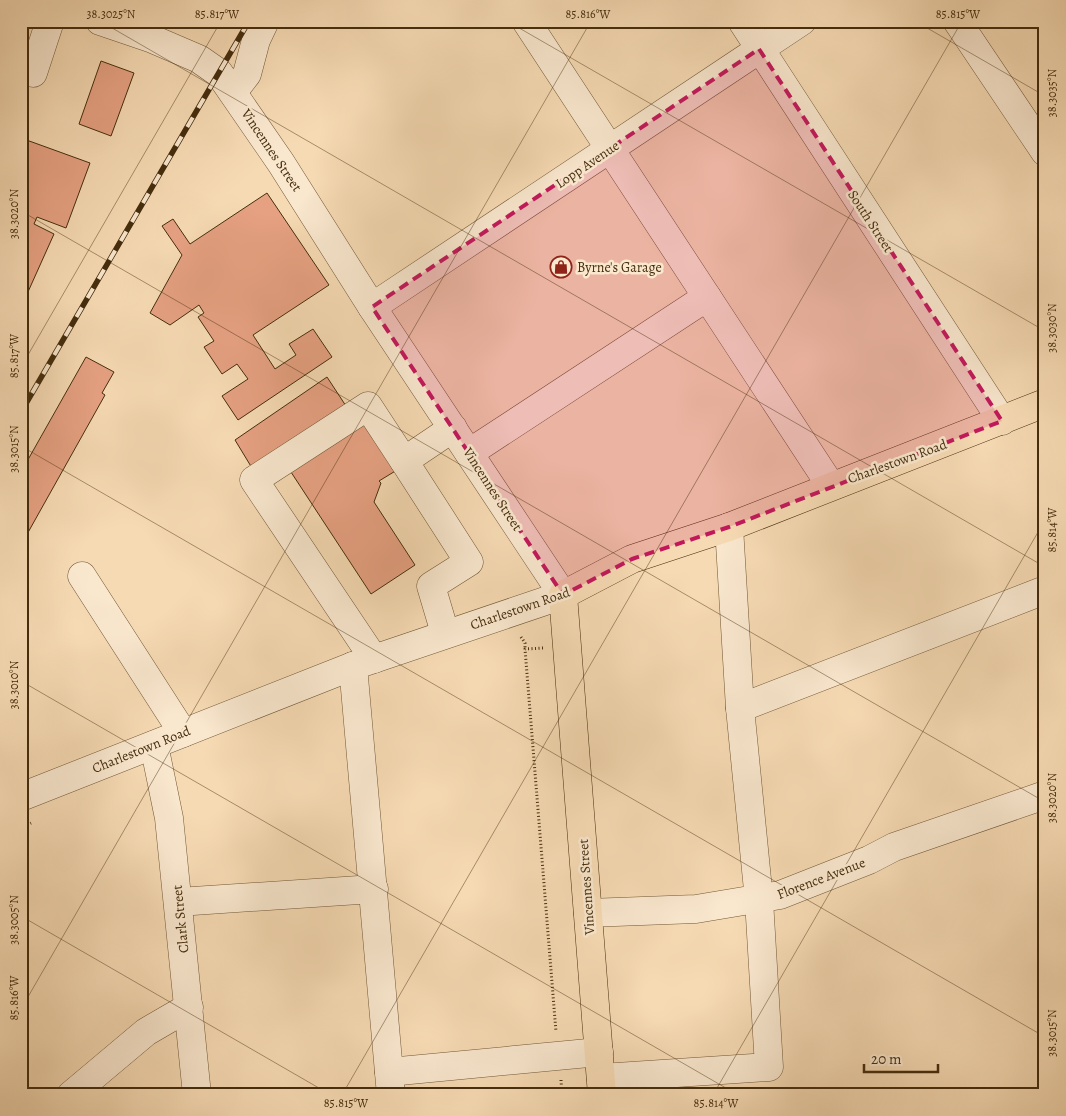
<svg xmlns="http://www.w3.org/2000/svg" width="1066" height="1116" font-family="Alegreya,serif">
<rect width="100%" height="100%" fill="#f6dab3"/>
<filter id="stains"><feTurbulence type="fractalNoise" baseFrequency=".004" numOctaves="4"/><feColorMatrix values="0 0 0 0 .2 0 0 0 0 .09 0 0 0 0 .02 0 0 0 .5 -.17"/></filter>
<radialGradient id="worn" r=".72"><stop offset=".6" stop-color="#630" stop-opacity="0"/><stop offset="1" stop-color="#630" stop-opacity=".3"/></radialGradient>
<g fill="#e6a182" stroke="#452d0d">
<path d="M101,61l33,12 -23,63 -32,-12z"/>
<path d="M21,138l69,25 -24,65 -29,-11 -3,7 20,10 -31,69z"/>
<path d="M267,193l62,92 -76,50 22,34 21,-14 -7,-11 24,-15 19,28 -94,63 -16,-24 26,-17 -11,-15 -15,10 -18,-27 10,-6 -16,-24 6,-4 -5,-8 -29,20 -20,-12 32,-58 -20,-29 11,-7 17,25z"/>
<path d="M86,357l28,15 -12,21 3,2 -84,150v-73z"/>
<path d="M327,377l19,29 -94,62 -17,-28z"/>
<path d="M363,418l34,52 -18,11 2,2 -7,19 41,63 -44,29 -84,-128z"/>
</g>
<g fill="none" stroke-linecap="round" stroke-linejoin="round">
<g stroke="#715836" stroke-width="29">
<g id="minor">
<path d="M526,21l305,465"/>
<path d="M742,21l260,400"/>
<path d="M957,21l88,131"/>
<path d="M21,70l12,3 17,-52"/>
<path d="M233,92l14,-18 9,-34 9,-19"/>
<path d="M372,307l430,-286"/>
<path d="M469,453l238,-156"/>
<path d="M729,527l11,181"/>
<path d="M82,576l101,157"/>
<path d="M445,633l-14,-47 38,-24 -65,-101 49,-33"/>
<path d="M374,659l-120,-179 114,-74 36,55"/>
<path d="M353,666l38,429"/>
<path d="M154,745l15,73 28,277"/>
<path d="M21,797l332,-131 210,-71 -191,-288 -91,-144 -62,-90 -20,-14 -49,-21 -50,-17"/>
<path d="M178,902l196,-13"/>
<path d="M588,913l108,-4 84,-14 89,-35 25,-13 151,-52"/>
<path d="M389,1072l210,-20"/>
<path d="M601,1078l168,-11 -10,-167 -19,-192 305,-118"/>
<path d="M71,1095l75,-63 43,-25"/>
</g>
</g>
<g stroke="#452d0d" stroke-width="29">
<path id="major" d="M602,1095l-39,-500 69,-36 97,-32 316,-124"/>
</g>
<g stroke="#452d0d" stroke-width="3" stroke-dasharray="1 2.5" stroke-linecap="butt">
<path d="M521,637l4,6v6"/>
<path d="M543,648l-18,1 31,383"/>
<path d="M21,828l10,-5"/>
<path d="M561,1080l1,15"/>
</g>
<use href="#minor" stroke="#f9e7ce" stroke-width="28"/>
<use href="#major" stroke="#f6dab3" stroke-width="28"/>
<g stroke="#452d0d" stroke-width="5.5">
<path id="rail" d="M21,412l228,-391"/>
</g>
<use href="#rail" stroke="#f9e7ce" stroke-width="4" stroke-dasharray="11" stroke-linecap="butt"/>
</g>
<path fill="#c2185b" fill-opacity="0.2" stroke="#c2185b" stroke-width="4" stroke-dasharray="10 6" stroke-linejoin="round" d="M759,49l243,372 -273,106 -97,32 -69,36 -191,-288z"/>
<path fill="none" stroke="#452d0d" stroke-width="1" stroke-opacity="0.45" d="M100,21l945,546M507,21l538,310M915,21l130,75M21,211l1024,591M21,367l200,-346M21,446l1024,591M21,681l717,414M21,916l310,179M21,1009l570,-988M342,1095l620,-1074M713,1095l332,-575"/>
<defs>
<g id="shop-ring" transform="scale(1.125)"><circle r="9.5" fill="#f9e7ce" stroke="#8f2418" stroke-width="1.5"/><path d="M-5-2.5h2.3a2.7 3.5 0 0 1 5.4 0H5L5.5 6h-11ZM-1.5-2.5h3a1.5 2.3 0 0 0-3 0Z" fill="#8f2418"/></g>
</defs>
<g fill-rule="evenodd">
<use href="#shop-ring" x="561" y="267"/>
</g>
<g text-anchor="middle" stroke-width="5" stroke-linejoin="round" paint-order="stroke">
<g font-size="14" fill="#452d0d" stroke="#f9e7ce">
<text transform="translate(272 150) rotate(56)" y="5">Vincennes Street</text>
<text transform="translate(587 164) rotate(-34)" y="5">Lopp Avenue</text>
<text transform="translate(871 221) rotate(57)" y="5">South Street</text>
<text transform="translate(897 461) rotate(-20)" y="5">Charlestown Road</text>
<text transform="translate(493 489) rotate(57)" y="5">Vincennes Street</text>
<text transform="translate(520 608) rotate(-19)" y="5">Charlestown Road</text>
<text transform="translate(141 749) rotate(-22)" y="5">Charlestown Road</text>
<text transform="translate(821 878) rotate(-21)" y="5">Florence Avenue</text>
<text transform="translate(586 887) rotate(-94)" y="5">Vincennes Street</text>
<text transform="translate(180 919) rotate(-96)" y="5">Clark Street</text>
</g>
<g font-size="14" fill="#452d0d" stroke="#f9e7ce" text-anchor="start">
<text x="577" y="272">Byrne's Garage</text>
</g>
</g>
<rect width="1066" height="1116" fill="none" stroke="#f6dab3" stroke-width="55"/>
<path d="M864 1064v8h74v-8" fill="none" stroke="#452d0d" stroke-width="2.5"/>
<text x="871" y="1064" font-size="15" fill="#452d0d" stroke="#f9e7ce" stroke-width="4" paint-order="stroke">20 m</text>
<rect x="28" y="28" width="1010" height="1060" fill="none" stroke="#452d0d" stroke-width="2"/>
<g font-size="12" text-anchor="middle" fill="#452d0d">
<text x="111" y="18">38.3025°N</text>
<text x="217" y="18">85.817°W</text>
<text x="588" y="18">85.816°W</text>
<text x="958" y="18">85.815°W</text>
<text transform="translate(1052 93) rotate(-90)" y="4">38.3035°N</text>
<text transform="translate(14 214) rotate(-90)" y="4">38.3020°N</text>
<text transform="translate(1052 328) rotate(-90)" y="4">38.3030°N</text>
<text transform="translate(14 356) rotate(-90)" y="4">85.817°W</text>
<text transform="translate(14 449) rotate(-90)" y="4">38.3015°N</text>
<text transform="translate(1052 530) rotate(-90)" y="4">85.814°W</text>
<text transform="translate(14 685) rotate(-90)" y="4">38.3010°N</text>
<text transform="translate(1052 798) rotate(-90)" y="4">38.3020°N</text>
<text transform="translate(14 920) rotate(-90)" y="4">38.3005°N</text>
<text transform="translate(14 998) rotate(-90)" y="4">85.816°W</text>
<text transform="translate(1052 1033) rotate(-90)" y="4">38.3015°N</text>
<text x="346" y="1107">85.815°W</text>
<text x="716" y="1107">85.814°W</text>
</g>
<rect width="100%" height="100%" filter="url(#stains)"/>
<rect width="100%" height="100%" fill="url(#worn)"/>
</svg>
